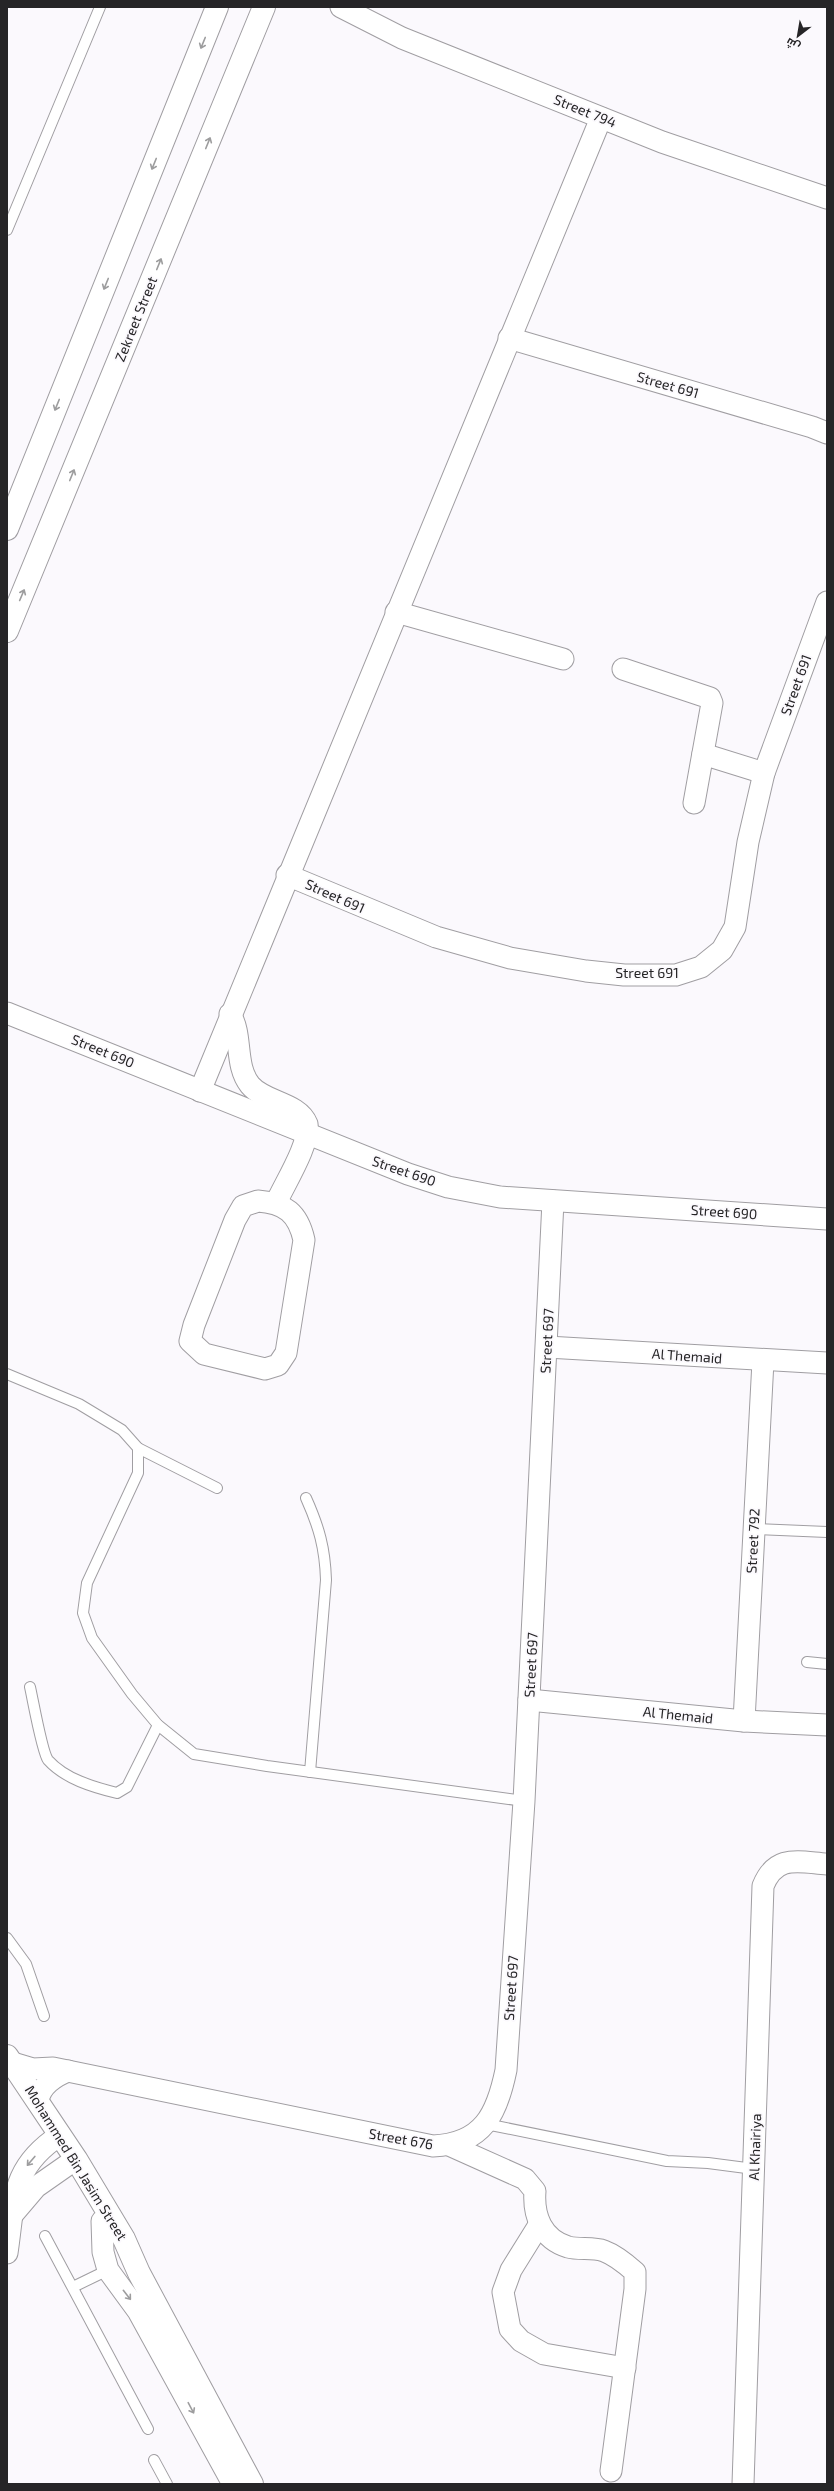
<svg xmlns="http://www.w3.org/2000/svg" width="834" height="2491" font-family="'Exo 2',Cairo,sans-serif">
<rect width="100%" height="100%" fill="#fbf9fd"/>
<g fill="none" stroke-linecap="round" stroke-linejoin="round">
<g stroke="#a09ea2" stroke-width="12">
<g id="service">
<path d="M7,230l93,-223"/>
<path d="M7,1374l72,30 43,26 16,18 79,40"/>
<path d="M138,1448v25l-51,110 -4,30 9,25 40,56 26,31 36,29 73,12 257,35"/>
<path d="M306,1498c13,29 19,50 20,82l-16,192"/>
<path d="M754,1529l73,3"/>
<path d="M807,1662l20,2"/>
<path d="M30,1687c3,13 12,65 18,73 17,19 45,27 69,33l10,-6 31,-62"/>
<path d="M7,1938l19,26 18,52"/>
<path d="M486,2124l181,37 41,2 46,6"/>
<path d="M45,2236l103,193"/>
<path d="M73,2287l35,-17"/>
<path d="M154,2460l13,24"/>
</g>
</g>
<g stroke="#a09ea2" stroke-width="23">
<g id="minor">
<path d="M341,7l61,31 260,104 165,56"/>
<path d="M509,338l303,89 15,6"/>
<path d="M396,612l167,47"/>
<path d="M623,669l87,29 2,5 -18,100"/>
<path d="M703,754l61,19"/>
<path d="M287,875l149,62 74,21 76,13 38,4h52l25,-8 21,-17 13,-23 13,-85 16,-69 63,-171"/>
<path d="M7,1013l401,161 40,13 52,10 327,22"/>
<path d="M230,1014c13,21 4,51 20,71 15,18 48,17 57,39 3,20 -22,59 -31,79"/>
<path d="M200,1091l401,-973"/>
<path d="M258,1201c27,2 40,12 46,39l-18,113 -8,12 -13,4 -61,-15 -14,-13 4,-16 41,-105 8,-14z"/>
<path d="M547,1347l280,16"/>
<path d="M529,1700l215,21 83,4"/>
<path d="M744,1721l19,-360"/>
<path d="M13,2063l20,6 20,-1 380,78c50,-2 64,-32 73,-76l18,-269 29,-600"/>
<path d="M38,2101c2,-15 17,-25 30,-30"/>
<path d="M449,2145l76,34 10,12c-2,25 7,48 33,56 11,3 25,0 36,4 11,4 22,13 31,21v17l-24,182"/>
<path d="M13,2214l23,-27 40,-28"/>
<path d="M102,2221l1,31 5,18 30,41 95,173"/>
<path d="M539,2225l-28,45 -8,22 7,37 11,12 23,13 81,14"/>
<path d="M7,2253c8,-53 3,-85 53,-118"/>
<path d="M743,2484l20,-598c13,-32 35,-24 64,-22"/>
</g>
</g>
<g stroke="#a09ea2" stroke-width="24">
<g id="tertiary">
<path d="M7,529l210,-522"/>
<path d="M7,631l257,-624"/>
<path d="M7,2056l69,103 48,80 15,34 113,211"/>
</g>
</g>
<use href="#service" stroke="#fff" stroke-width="10"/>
<use href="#minor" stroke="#fff" stroke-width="21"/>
<use href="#tertiary" stroke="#fff" stroke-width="22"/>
</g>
<defs><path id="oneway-shaft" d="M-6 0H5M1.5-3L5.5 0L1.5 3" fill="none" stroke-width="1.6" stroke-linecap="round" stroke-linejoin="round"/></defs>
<g stroke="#9d9d9e">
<use href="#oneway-shaft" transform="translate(203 43) rotate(112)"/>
<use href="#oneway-shaft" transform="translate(208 143) rotate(-68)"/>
<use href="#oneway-shaft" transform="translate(154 164) rotate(112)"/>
<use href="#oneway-shaft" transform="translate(159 264) rotate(-68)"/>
<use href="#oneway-shaft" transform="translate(106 284) rotate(112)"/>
<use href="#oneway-shaft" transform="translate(57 405) rotate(112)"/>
<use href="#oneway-shaft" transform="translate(72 475) rotate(-68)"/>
<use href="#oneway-shaft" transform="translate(22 595) rotate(-67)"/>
<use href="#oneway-shaft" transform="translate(31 2161) rotate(130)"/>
<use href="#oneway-shaft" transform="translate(127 2295) rotate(52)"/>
<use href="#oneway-shaft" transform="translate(191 2408) rotate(62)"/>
</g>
<g text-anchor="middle" stroke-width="3.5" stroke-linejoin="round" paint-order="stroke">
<g font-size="14" fill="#262527" stroke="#fbf9fd">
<text transform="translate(585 111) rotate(22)" y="5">Street 794</text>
<text transform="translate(136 319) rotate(-68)" y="5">Zekreet Street</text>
<text transform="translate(668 385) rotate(16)" y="5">Street 691</text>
<text transform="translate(796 685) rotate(-70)" y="5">Street 691</text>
<text transform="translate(335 896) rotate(24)" y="5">Street 691</text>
<text x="647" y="978">Street 691</text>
<text transform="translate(103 1051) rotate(22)" y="5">Street 690</text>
<text transform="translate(404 1171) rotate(19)" y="5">Street 690</text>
<text transform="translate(724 1212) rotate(4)" y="5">Street 690</text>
<text transform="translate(547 1341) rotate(-87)" y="5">Street 697</text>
<text transform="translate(687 1356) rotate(4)" y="5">Al Themaid</text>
<text transform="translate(753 1541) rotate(-87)" y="5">Street 792</text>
<text transform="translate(531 1665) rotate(-87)" y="5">Street 697</text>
<text transform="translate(678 1715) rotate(6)" y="5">Al Themaid</text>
<text transform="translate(511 1988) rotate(-86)" y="5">Street 697</text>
<text transform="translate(401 2139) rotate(10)" y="5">Street 676</text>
<text transform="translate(755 2147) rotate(-88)" y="5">Al Khairiya</text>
<text transform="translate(76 2163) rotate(58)" y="5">Mohammed Bin Jasim Street</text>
</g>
</g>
<rect width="834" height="2491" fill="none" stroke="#262527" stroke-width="16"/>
<g transform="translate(798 36) rotate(211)" stroke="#fbf9fd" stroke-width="3" paint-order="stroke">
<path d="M0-3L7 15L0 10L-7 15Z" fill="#262527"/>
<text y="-6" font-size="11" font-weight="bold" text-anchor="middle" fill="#262527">ش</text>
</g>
</svg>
